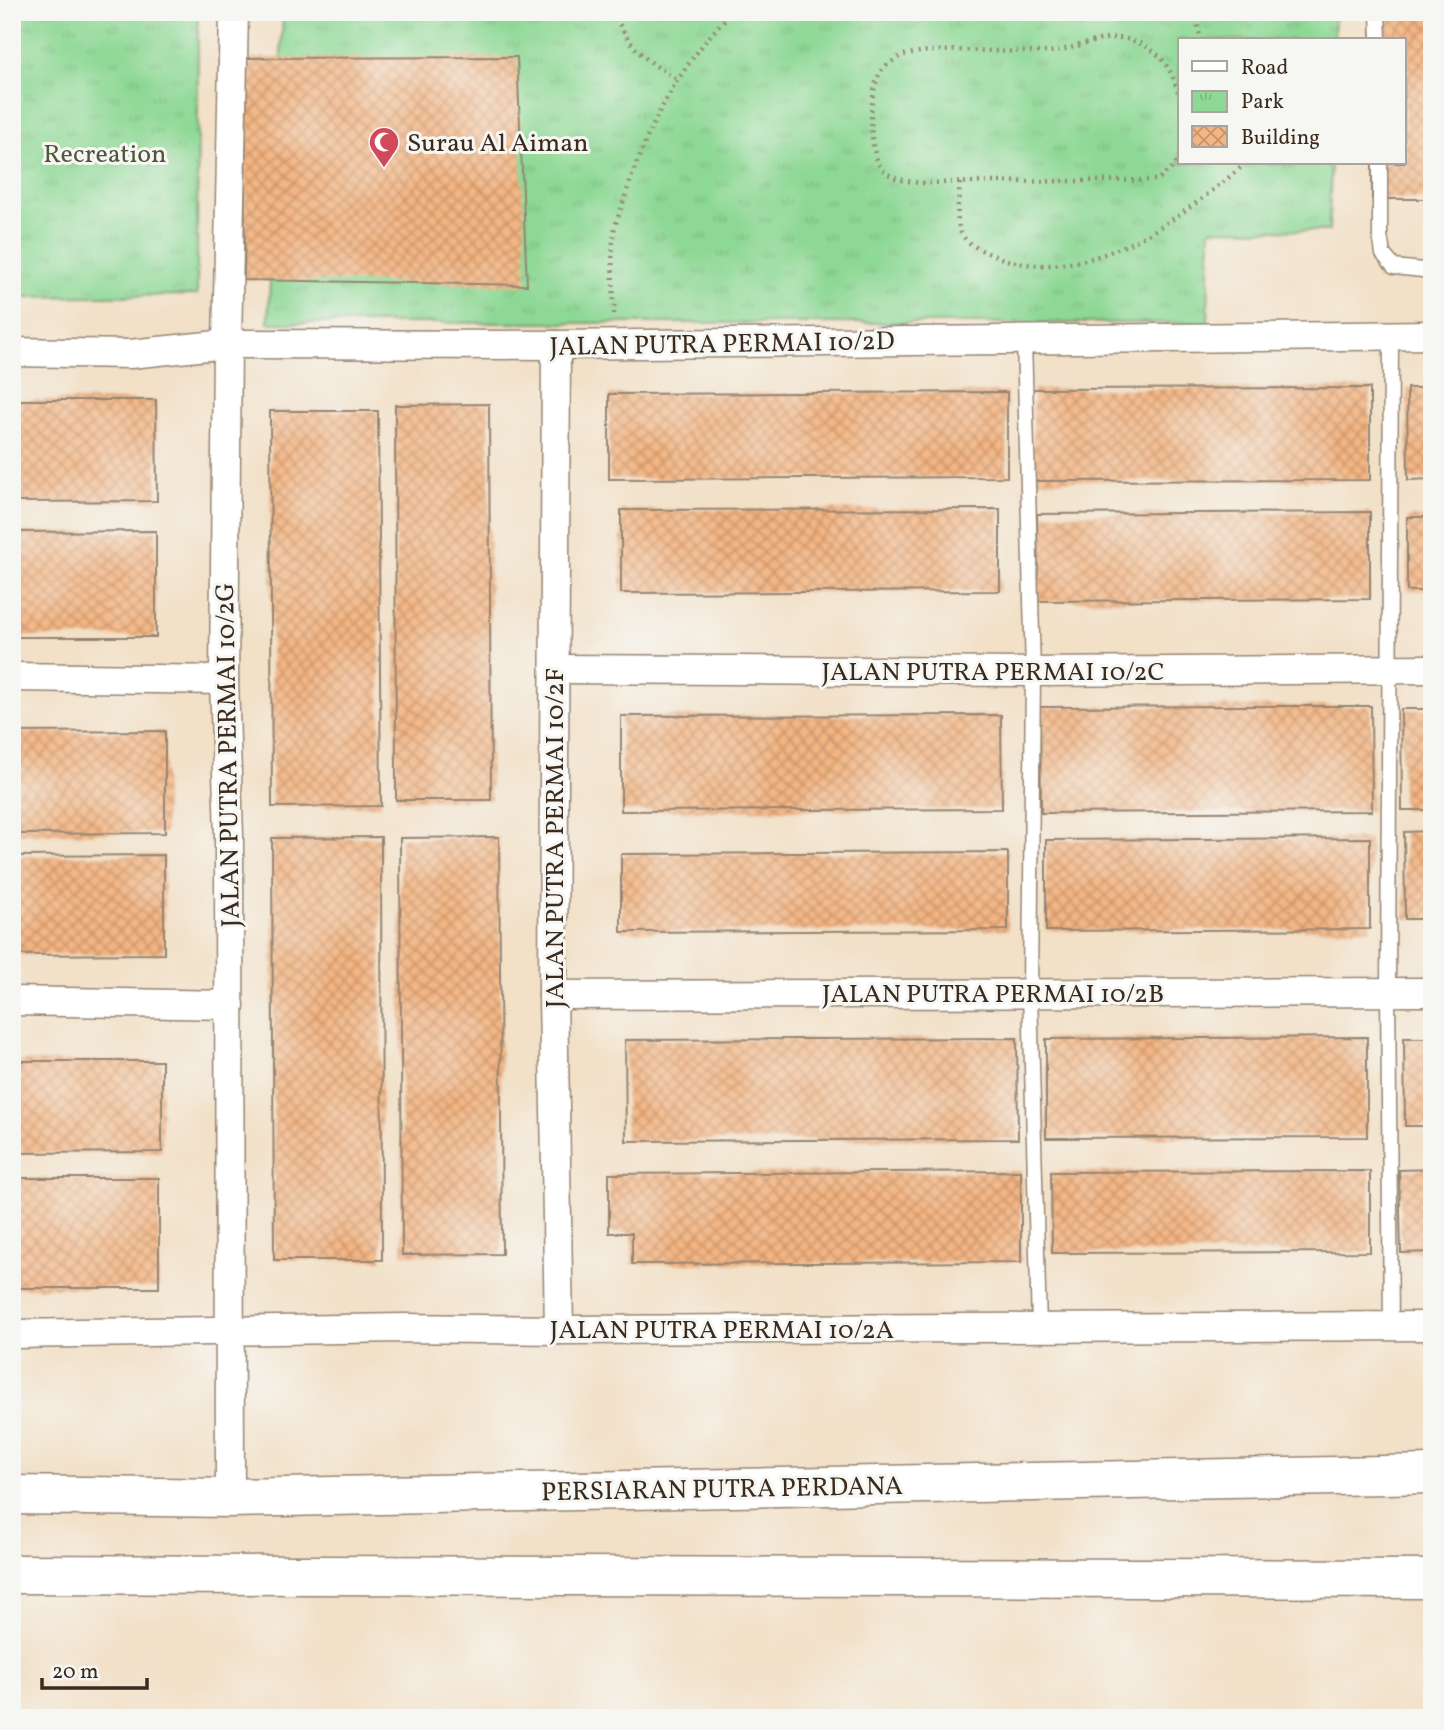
<svg xmlns="http://www.w3.org/2000/svg" width="1444" height="1730" font-family="Vollkorn,serif">
<defs>
<pattern id="park-tufts" width="24" height="20" patternUnits="userSpaceOnUse" patternTransform="scale(1.75)"><rect width="24" height="20" fill="#8dd894"/><path d="M3 7l-1-3M5 7V3M7 7l1-3M15 17l-1-3M17 17v-4M19 17l1-3" fill="none" stroke="#7bba7f"/></pattern>
<pattern id="building-cross-hatch" width="8" height="8" patternUnits="userSpaceOnUse" patternTransform="scale(1.75)"><rect width="8" height="8" fill="#f4b582"/><path d="M0 0l8 8M0 8l8-8" fill="none" stroke="#c7936a"/></pattern>
</defs>
<rect width="100%" height="100%" fill="#f6f6f2"/>
<filter id="ink" filterUnits="userSpaceOnUse"><feTurbulence type="fractalNoise" baseFrequency=".0143" numOctaves="2"/><feDisplacementMap in="SourceGraphic" scale="14" xChannelSelector="R" yChannelSelector="G"/><feConvolveMatrix kernelMatrix="1 2 1 2 8 2 1 2 1" color-interpolation-filters="sRGB"/></filter>
<filter id="wash" filterUnits="userSpaceOnUse"><feTurbulence type="fractalNoise" baseFrequency=".00686" numOctaves="4" result="noise"/><feDisplacementMap in="SourceGraphic" scale="28" xChannelSelector="R" yChannelSelector="G"/><feGaussianBlur stdDeviation="1.57" result="paint"/><feColorMatrix in="noise" values="0 0 0 0 0 0 0 0 0 0 0 0 0 0 0 0 0 1.4 0 .05"/><feComposite in="paint" operator="in"/></filter>
<g filter="url(#wash)">
<rect width="100%" height="100%" fill="#f2e0c7"/>
<g fill="url(#park-tufts)" stroke="#648159" stroke-width="2">
<path d="M12,12h186l-1,283 -185,2z"/>
<path d="M283,12h1052l-1,28h-154v123h151l-2,68 -119,-2 -2,94h-940z"/>
</g>
<g id="blocks">
<g fill="url(#building-cross-hatch)">
<path d="M1371,12h61v187h-60v-36h32v-123h-33z"/>
<path d="M517,57l10,228 -283,-5 3,-222z"/>
<path d="M1370,388v92l-337,1v-92z"/>
<path d="M1407,388h25v91l-24,1z"/>
<path d="M1007,392v85l-398,2v-85z"/>
<path d="M12,400h144l1,101 -145,1z"/>
<path d="M489,404l2,396h-95l-1,-395z"/>
<path d="M270,411h108l3,395 -109,1z"/>
<path d="M1000,509v82l-379,2v-83z"/>
<path d="M1370,512v87l-332,2 -1,-87z"/>
<rect x="1407" y="517" width="25" height="74"/>
<path d="M156,531v106h-144v-105z"/>
<path d="M1247,706h124l1,105 -331,2 -1,-106z"/>
<path d="M1401,709h31v101h-30z"/>
<path d="M1001,715l1,94 -381,2v-95z"/>
<path d="M165,731v102l-153,1v-102z"/>
<path d="M1432,831v88h-27l-1,-87z"/>
<path d="M381,837l1,423h-108l-2,-422z"/>
<path d="M499,837l3,417 -100,1 -2,-417z"/>
<path d="M1370,838v91l-324,2v-91z"/>
<path d="M1008,852v78l-387,2v-78z"/>
<path d="M164,855v99l-152,1v-99z"/>
<path d="M1367,1037v100l-321,1v-99z"/>
<path d="M1017,1038l1,101 -392,2 -1,-101z"/>
<path d="M1404,1038h28v88h-27z"/>
<path d="M12,1061h150v91l-150,1z"/>
<path d="M1432,1169v83l-31,1 -2,-83z"/>
<path d="M1021,1171v91l-389,2v-31h-23v-59z"/>
<path d="M1370,1171v81l-318,1 -1,-81z"/>
<rect x="12" y="1178" width="147" height="110"/>
</g>
</g>
</g>
<g filter="url(#ink)">
<use href="#blocks" fill-opacity="0" stroke="#968572" stroke-width="2"/>
<g fill="none" stroke-linecap="round" stroke-linejoin="round">
<g stroke="#968572" stroke-width="17">
<g id="service">
<path d="M1378,12l1,28"/>
<path d="M1380,163v72l3,19 11,13 38,4"/>
<path d="M1391,335l-3,656 3,334"/>
<path d="M1024,340l9,332 -3,320 9,336"/>
</g>
</g>
<g stroke="#968572" stroke-width="31">
<g id="minor">
<path d="M556,345l-3,650 6,335"/>
<path d="M12,352l118,2 97,-10 329,1 876,-10"/>
<path d="M555,669l478,3 399,-3"/>
<path d="M12,677l212,3"/>
<path d="M553,995l879,-3"/>
<path d="M12,1001l218,4"/>
<path d="M12,1334l391,-6 156,2 873,-4"/>
<path d="M230,1498l-1,-662 -5,-156 3,-336 7,-332"/>
</g>
</g>
<g stroke="#968572" stroke-width="41">
<g id="secondary">
<path d="M12,1495l218,3 1202,-24"/>
<path d="M12,1574l1420,5"/>
</g>
</g>
<g stroke="#968572" stroke-width="4.5" stroke-dasharray="2 5" stroke-linecap="butt">
<path d="M613,12c19,38 29,46 64,67"/>
<path d="M1089,12h34"/>
<path d="M1194,12l7,28"/>
<path d="M1180,99c-9,-32 -19,-51 -53,-60 -21,-6 -56,12 -79,13 -31,1 -127,-7 -149,5 -5,3 -14,9 -17,13 -14,18 -16,87 3,102 11,8 23,9 35,11l237,-3 15,-12 8,-11"/>
<path d="M960,183c-4,44 -9,57 38,74 88,33 185,-40 248,-94"/>
<path d="M614,314c0,-25 -3,-51 -1,-75 1,-14 8,-29 12,-42 21,-69 56,-134 107,-185"/>
</g>
<use href="#service" stroke="#fff" stroke-width="14"/>
<use href="#minor" stroke="#fff" stroke-width="28"/>
<use href="#secondary" stroke="#fff" stroke-width="38"/>
</g>
</g>
<defs>
<g id="mosque-pin" transform="scale(1.575)"><path d="M0 17L-7.5 6A9.5 9.5 0 1 1 7.5 6Z" fill="#d1495b" stroke="#f6f6f2"/><path d="M3.5-4.9A6 6 0 1 0 3.5 4.9A5 5 0 1 1 3.5-4.9Z" fill="#fff"/></g>
</defs>
<g fill-rule="evenodd">
<use href="#mosque-pin" x="384" y="142"/>
</g>
<g text-anchor="middle" stroke-width="6" stroke-linejoin="round" paint-order="stroke">
<g font-size="26" fill="#3b2a1e" stroke="#f6f6f2" text-anchor="start">
<text x="407" y="151">Surau Al Aiman</text>
</g>
<g font-size="26" fill="#50563c" stroke="#f6f6f2">
<text x="105" y="162">Recreation</text>
</g>
<g font-size="26" fill="#3b2a1e" stroke="#f6f6f2">
<text transform="translate(722 343) rotate(-1)" y="9">JALAN PUTRA PERMAI 10/2D</text>
<text x="993" y="680">JALAN PUTRA PERMAI 10/2C</text>
<text transform="translate(227 755) rotate(-91)" y="9">JALAN PUTRA PERMAI 10/2G</text>
<text transform="translate(554 838) rotate(-90)" y="9">JALAN PUTRA PERMAI 10/2F</text>
<text x="993" y="1002">JALAN PUTRA PERMAI 10/2B</text>
<text x="722" y="1338">JALAN PUTRA PERMAI 10/2A</text>
<text transform="translate(722 1488) rotate(-1)" y="9">PERSIARAN PUTRA PERDANA</text>
</g>
</g>
<rect width="1444" height="1730" fill="none" stroke="#f6f6f2" stroke-width="42"/>
<rect x="1178" y="38" width="228" height="126" fill="#f6f6f2" stroke="#aba49d" stroke-width="2"/>
<rect x="1192" y="61" width="35" height="10" fill="#ffffff" stroke="#aba49d" stroke-width="2"/>
<text x="1241" y="74" font-size="21" fill="#3b2a1e">Road</text>
<rect x="1192" y="91" width="35" height="21" fill="url(#park-tufts)" stroke="#aba49d" stroke-width="2"/>
<text x="1241" y="108" font-size="21" fill="#3b2a1e">Park</text>
<rect x="1192" y="126" width="35" height="21" fill="url(#building-cross-hatch)" stroke="#aba49d" stroke-width="2"/>
<text x="1241" y="144" font-size="21" fill="#3b2a1e">Building</text>
<path d="M42 1678v10h105v-10" fill="none" stroke="#3b2a1e" stroke-width="3.5"/>
<text x="52" y="1678" font-size="21" fill="#3b2a1e" stroke="#f6f6f2" stroke-width="5" paint-order="stroke">20 m</text>
</svg>
